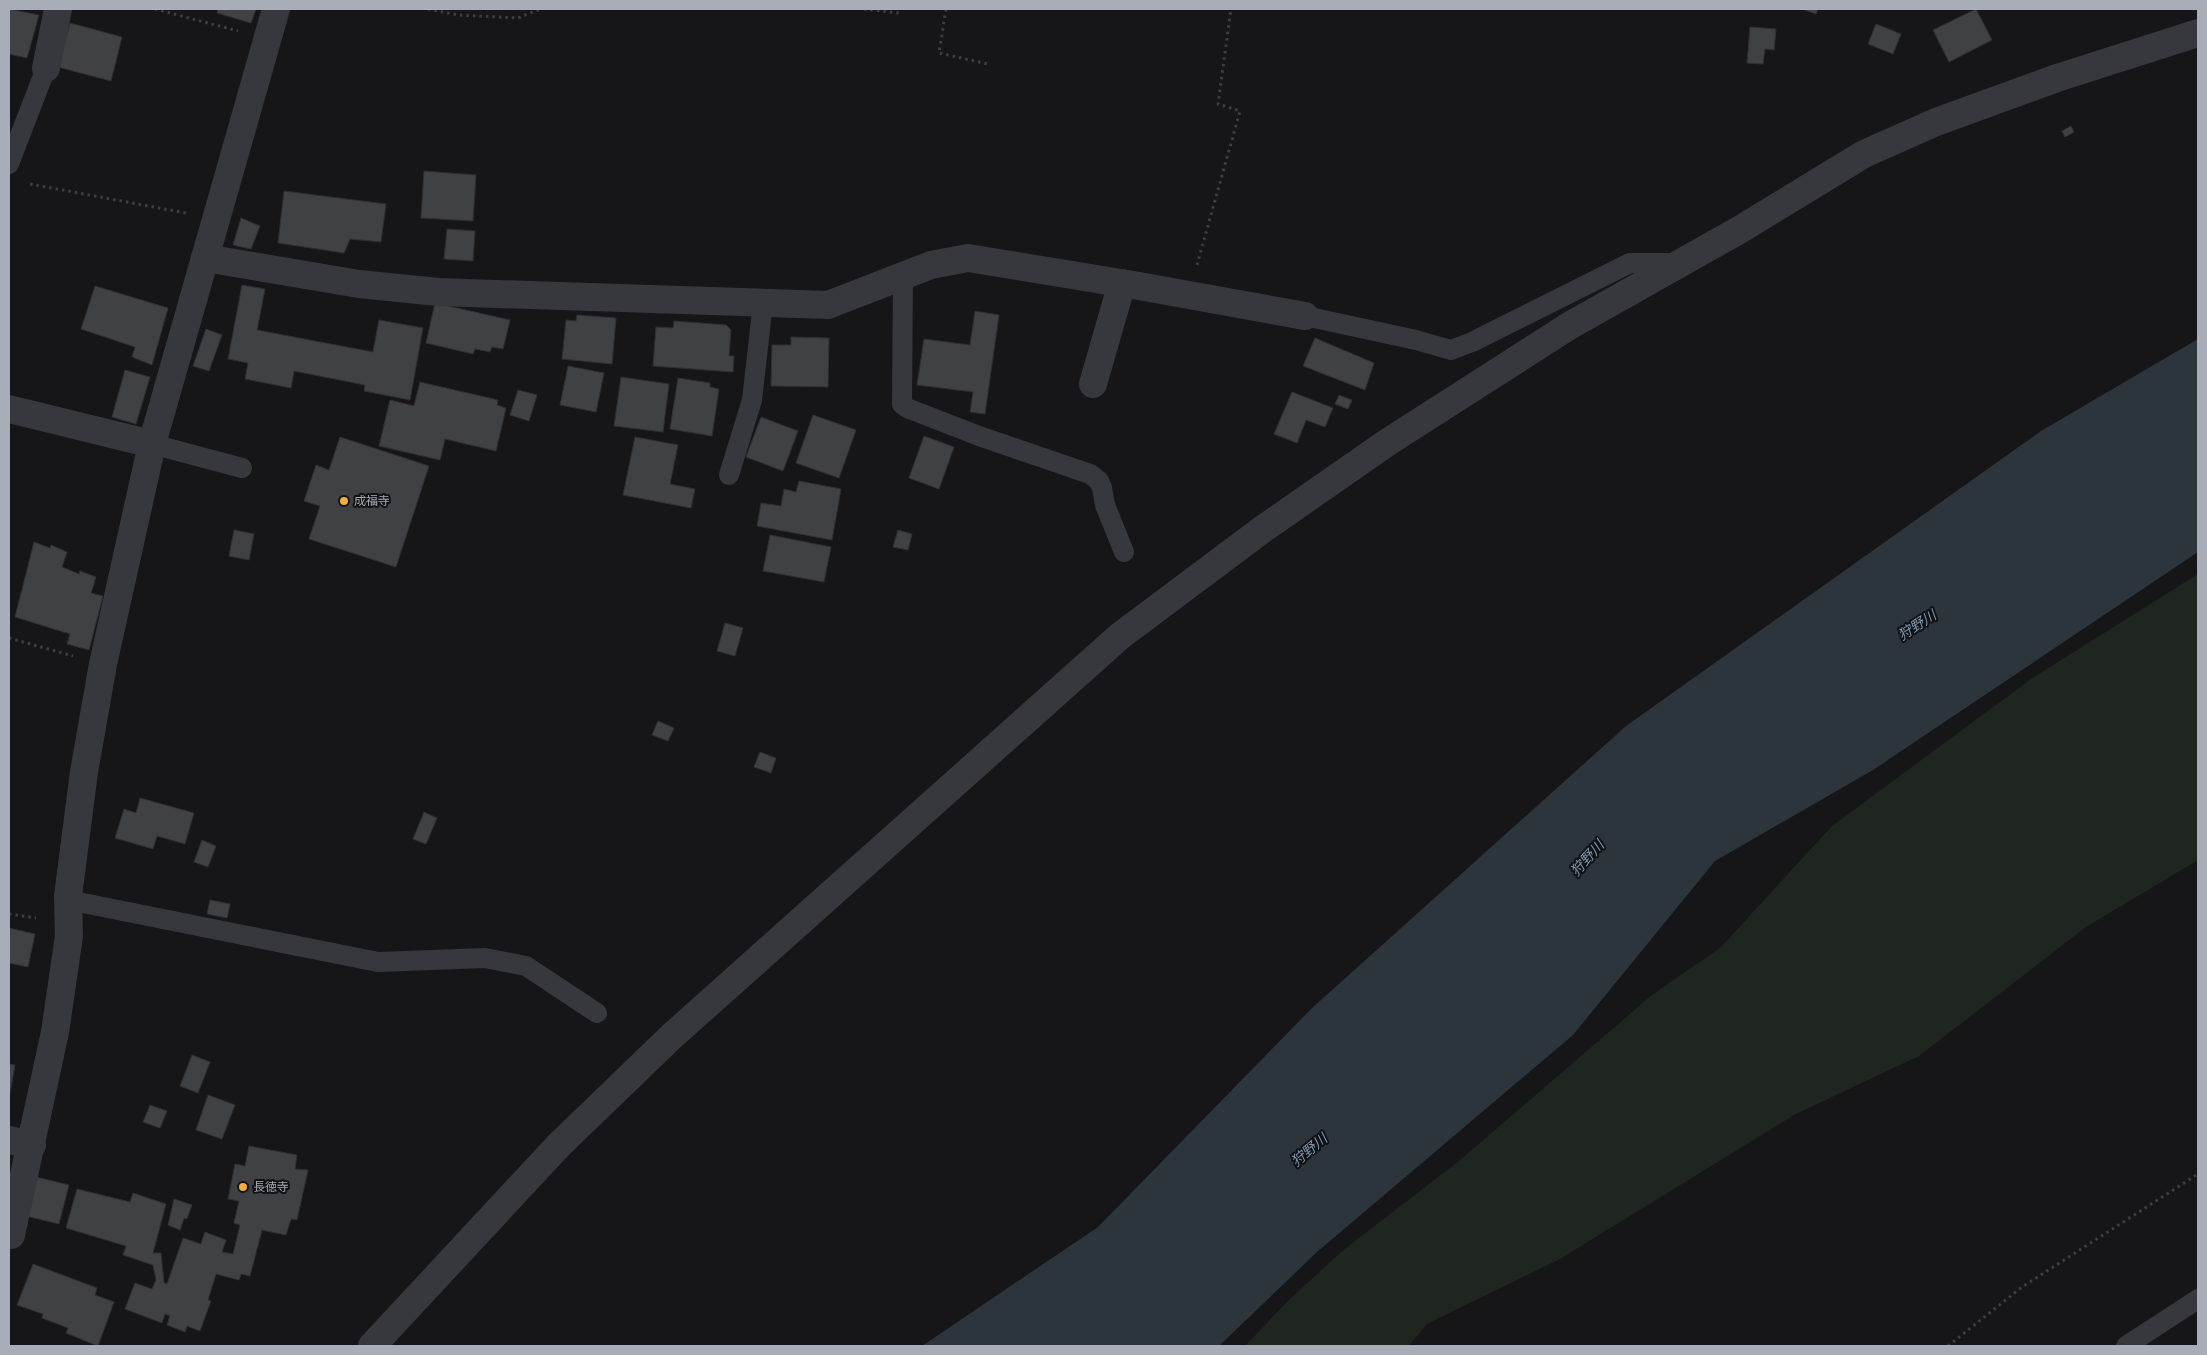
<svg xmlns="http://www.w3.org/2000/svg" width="2207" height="1355" font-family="'Work Sans','Noto Sans JP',sans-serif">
<rect width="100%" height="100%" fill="#161618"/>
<path fill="#1e261f" d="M2198,574v286l-112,67 -167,129 -123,58 -236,145 -133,65 -18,22h-164l43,-45 54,-50 117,-90 194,-167 67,-46 112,-122 199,-147z"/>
<path fill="#2c353c" d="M2198,339v213l-325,218 -158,91 -142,174 -256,217 -98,94h-297l176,-119 213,-218 315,-283 415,-295z"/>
<g fill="#404145" stroke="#303034">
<path d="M9,9l30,6 -12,43 -18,-4z"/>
<path d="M218,9h38l-5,14 -34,-10z"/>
<path d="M1802,9h16l-2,5z"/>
<path d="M1976,9l16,31 -43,22 -16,-32z"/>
<path d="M70,23l52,14 -11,44 -53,-14z"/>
<path d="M1876,24l25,10 -8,20 -25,-10z"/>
<path d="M1750,27l26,2 -2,21 -9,-1 -2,15 -16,-1z"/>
<path d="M2071,126l3,6 -9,5 -3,-6z"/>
<path d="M424,171l52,4 -3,46 -52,-3z"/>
<path d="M284,191l102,13 -5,38 -31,-3 -6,14 -66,-10z"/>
<path d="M241,218l19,8 -9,23 -18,-4z"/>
<path d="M447,229l28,2 -2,30 -29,-2z"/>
<path d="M242,285l23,4 -8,41 116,22 6,-32 44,8 -13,72 -46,-9 1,-6 -71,-14 -3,17 -46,-9 3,-16 -20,-4z"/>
<path d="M95,286l73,22 -16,57 -20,-8 3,-10 -54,-18z"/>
<path d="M435,303l75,17 -7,29 -11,-2 -2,5 -15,-3 -2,5 -47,-11z"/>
<path d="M975,311l24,4 -14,99 -15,-2 3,-20 -56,-7 7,-46 46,6z"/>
<path d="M577,315l39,3 -4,46 -50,-5 4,-39 10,1z"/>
<path d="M674,321l52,4 5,5 -2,26h5l-1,16 -80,-6 3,-39 17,1z"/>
<path d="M206,329l16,6 -13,36 -16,-5z"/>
<path d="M791,337l38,1 -1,49 -57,-1 1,-41h19z"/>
<path d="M1315,338l59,25 -9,27 -62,-24z"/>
<path d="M568,366l36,7 -8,39 -36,-7z"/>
<path d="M125,370l25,7 -14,47 -24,-7z"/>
<path d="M621,377l48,7 -6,48 -49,-6z"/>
<path d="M678,378l32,5v4l9,2 -7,47 -42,-7z"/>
<path d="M420,382l78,18 -1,5 9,3 -10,43 -51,-12 -5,21 -61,-14 11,-46 24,6z"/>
<path d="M518,390l19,5 -8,26 -19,-6z"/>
<path d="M1292,392l41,16 -8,19 -19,-7 -9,23 -23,-9z"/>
<path d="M1339,395l13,5 -4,9 -13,-5z"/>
<path d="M813,415l43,15 -17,48 -43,-15z"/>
<path d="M761,417l37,14 -15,40 -37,-14z"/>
<path d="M924,436l30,11 -15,42 -30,-11z"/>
<path d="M340,437l89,29 -33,101 -87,-28 11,-33 -16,-5 12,-36 13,5z"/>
<path d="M635,437l43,8 -8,39 25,5 -4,19 -68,-13z"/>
<path d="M799,481l42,8 -9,51 -75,-14 4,-23 20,3 3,-17 12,3z"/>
<path d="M234,530l20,4 -5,26 -20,-4z"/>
<path d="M898,530l14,4 -4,16 -15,-3z"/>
<path d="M770,535l61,12 -7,35 -61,-11z"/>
<path d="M34,542l16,6 1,-3 16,7 -5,15 17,7 1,-3 16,6 -5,16 12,3 -14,54 -22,-6 3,-10 -55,-17z"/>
<path d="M725,623l18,5 -8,28 -18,-5z"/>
<path d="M658,721l16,7 -6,13 -16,-6z"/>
<path d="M760,752l16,6 -5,15 -17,-6z"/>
<path d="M140,798l54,15 -9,31 -28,-8 -4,13 -38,-11 9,-29 12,4z"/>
<path d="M424,812l13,6 -11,26 -13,-5z"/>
<path d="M202,840l14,6 -8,21 -14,-5z"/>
<path d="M210,900l20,4 -3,14 -20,-4z"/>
<path d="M9,928l26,6 -7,33 -19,-4z"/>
<path d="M192,1055l18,7 -12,31 -18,-7z"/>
<path d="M9,1064l6,1 -6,34z"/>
<path d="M208,1095l27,10 -13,34 -26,-9z"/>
<path d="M150,1105l17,6 -7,17 -17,-6z"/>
<path d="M249,1146l48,9 -2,14 13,1 -11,50 -6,-1 -5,16 -24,-5 -12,46 -9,-2 -2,6 -23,-6 -8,26 3,1 -11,30 -13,-5 -2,6 -18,-7 3,-9 -5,-2 -3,9 -37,-14 10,-26 17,6 4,-9 -3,-15 -30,-10 3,-9 -60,-18 11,-39 53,13 3,-9 33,11 -13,49h8l3,30 3,1 16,-46 18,6 4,-12 21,8 -4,12 11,2 7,-29 -6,-2 5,-22 -11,-2 7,-35 10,2z"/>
<path d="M36,1177l33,8 -10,39 -33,-8z"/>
<path d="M174,1199l18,6 -5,14 -3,-1 -4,12 -12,-5z"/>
<path d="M33,1264l64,24 -2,7 19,7 -16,44 -32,-13 2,-5 -26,-10 1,-4 -26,-9z"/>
</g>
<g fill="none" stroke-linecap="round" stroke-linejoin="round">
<g stroke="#3d3f44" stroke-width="3" stroke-dasharray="2.5 4" stroke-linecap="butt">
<path d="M155,9l83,22"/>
<path d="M428,9l31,6 59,3 22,-9"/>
<path d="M864,9l35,4v-4"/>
<path d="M946,9l-7,44 49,11"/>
<path d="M30,184l156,29"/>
<path d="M1197,265l43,-154 -22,-7 13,-95"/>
<path d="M9,638l64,18"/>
<path d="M9,914l27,4"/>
<path d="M1948,1346l74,-59 176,-113"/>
</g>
<g stroke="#37383d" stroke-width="20">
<path d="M9,164l37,-96"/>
<path d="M903,275l-1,129 5,4 72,28 111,38 9,7 3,7 3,17 19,47"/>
<path d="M1305,316l111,24 35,10 21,-8 158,-79h50"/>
<path d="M152,444l90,24"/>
<path d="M729,475l23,-75 11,-97"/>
<path d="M68,900l310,62 107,-4 41,8 71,47"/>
<path d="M2126,1346l72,-47"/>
</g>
<g stroke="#37383d" stroke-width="28">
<path d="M46,68l12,-59"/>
<path d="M205,258l154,26 79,8 390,13 103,-40 37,-7 171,28 166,30"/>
<path d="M1093,384l29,-101"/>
<path d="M9,409l143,35"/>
<path d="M9,1140l23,5"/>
<path d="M11,1235l44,-203 14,-96 -1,-40 16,-124 19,-108 49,-220 124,-435"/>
<path d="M372,1346l187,-201 113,-109 448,-400 143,-107 125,-87 181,-116 172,-97 123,-75 72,-32 121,-44 141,-45"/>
</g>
</g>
<g fill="#f2b134" stroke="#111113" stroke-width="2">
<circle cx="344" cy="501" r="5"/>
<circle cx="243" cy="1187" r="5"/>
</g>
<g text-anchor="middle" stroke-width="4" stroke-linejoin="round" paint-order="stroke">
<g font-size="12" fill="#a8adb8" stroke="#111113" text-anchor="start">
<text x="354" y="505">成福寺</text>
<text x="253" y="1191">長徳寺</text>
</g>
<g font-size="14" font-style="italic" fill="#7f9bb3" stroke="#111113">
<text transform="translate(1917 625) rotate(-33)" y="5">狩野川</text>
<text transform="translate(1587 858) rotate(-48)" y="5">狩野川</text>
<text transform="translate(1309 1150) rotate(-40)" y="5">狩野川</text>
</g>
</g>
<rect width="2207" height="1355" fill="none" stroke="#a8adb8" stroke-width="20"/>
</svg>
